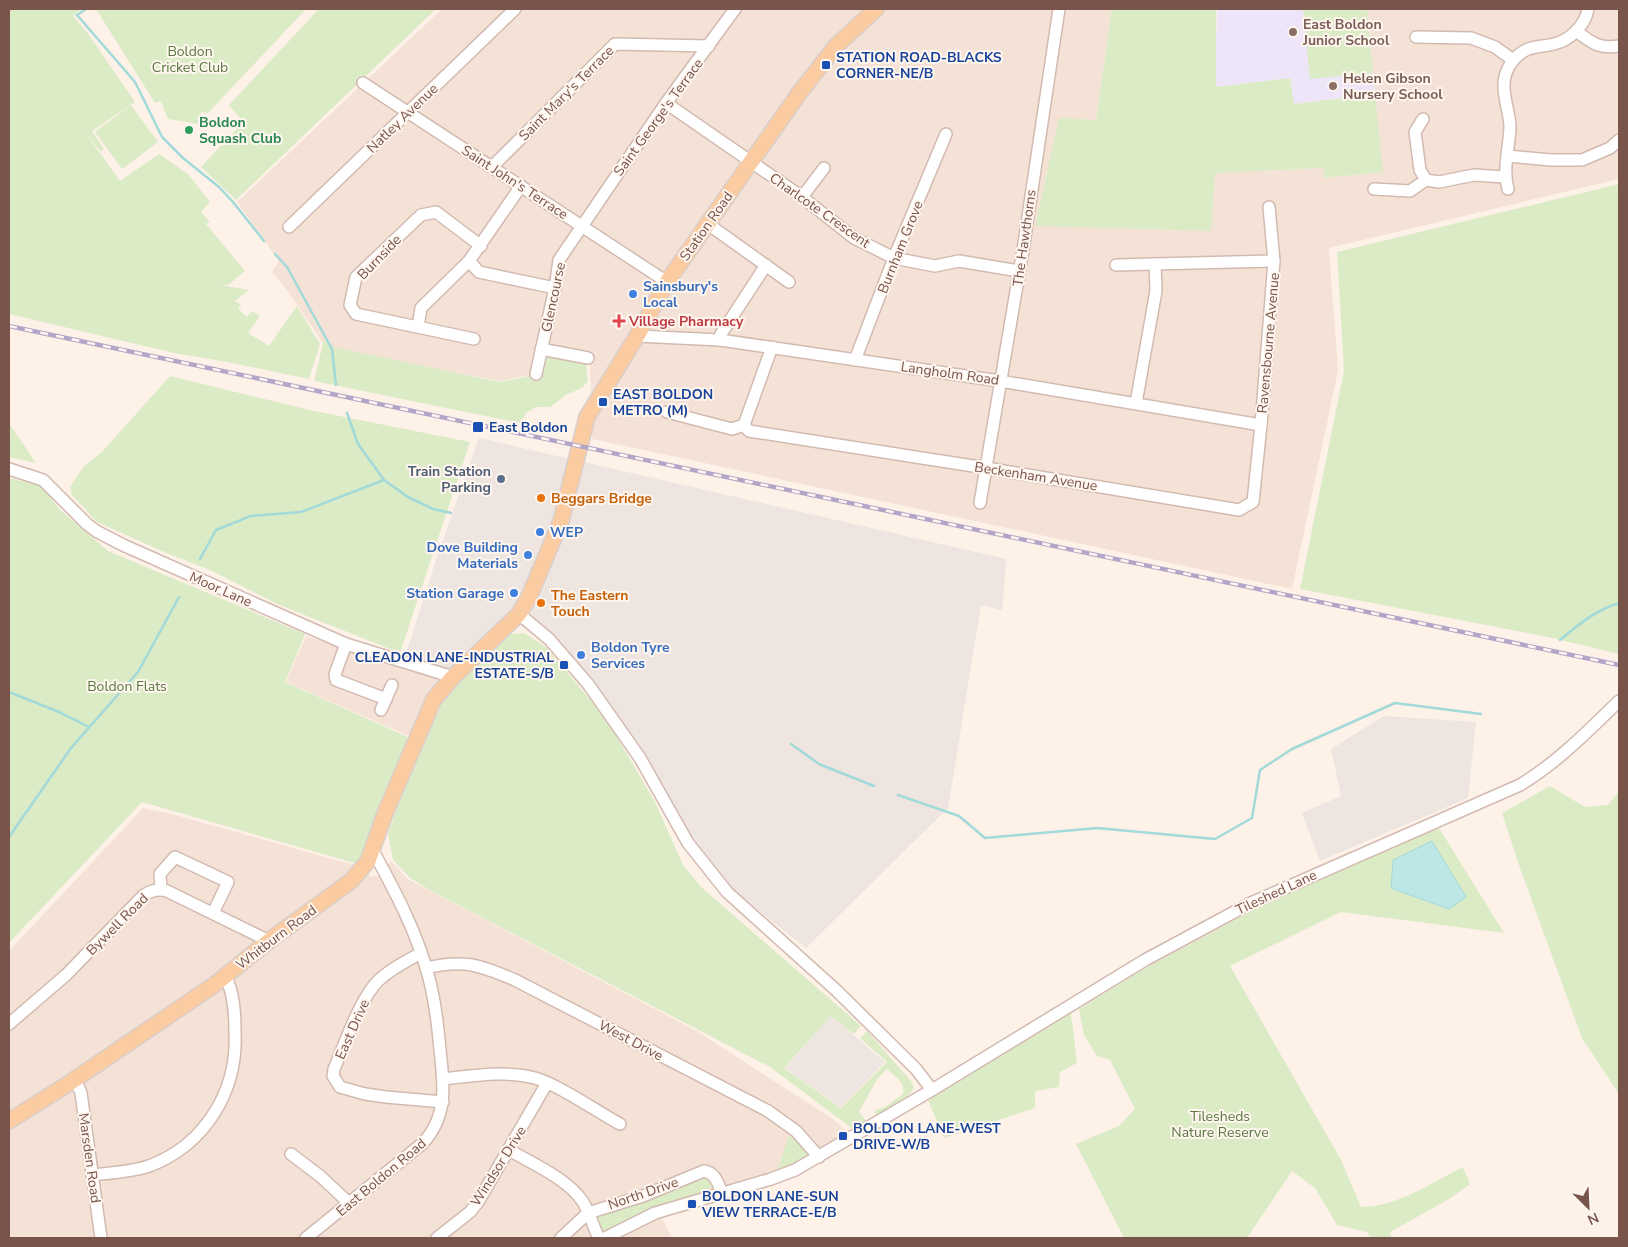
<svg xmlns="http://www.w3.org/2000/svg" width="1628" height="1247" font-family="'Nunito Sans',sans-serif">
<rect width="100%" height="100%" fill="#fdf1e8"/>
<g fill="#f5e2d6">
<path d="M442,9h670l-16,111 114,111 4,-58 110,-5 1,10 57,-6 -15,-163h252v170l-290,69 9,123 -46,218 -700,-150 -2,-76 -45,-11 -9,25 -7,-2 -29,6 -174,-33 -36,-54 -18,-22 7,-11 -42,-59z"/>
<path d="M306,636l132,42 -27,59 -125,-55z"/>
<path d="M143,808l25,5 186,52 17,11h7l13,-15 17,18 9,5 278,146 138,89 17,15 -52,31 -141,44 15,29h-663v-287z"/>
</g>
<g fill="#eee5e1">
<path d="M479,438l527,121 -4,51 -21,-5 -33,203 -142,140 -76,-60 -40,-47 -99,-159 -63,-71 -77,59 -46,-13 31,-97z"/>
<path d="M1384,716l92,6 -8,76 -148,63 -18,-48 39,-17 -10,-47z"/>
<path d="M831,1016l54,46 -44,45 -56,-39z"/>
</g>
<path fill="#eee5f9" d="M1217,9h150l8,85 -81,10 -4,-26 -75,9z"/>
<g fill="#dbebc6">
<path d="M9,9h72l-8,7 16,19 46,67 -43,29 12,18 -3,3 -17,-21 36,50 39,-27 29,20 22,28 -9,10 9,10 -4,2 39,47 -17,14h-7l28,5 -14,11 6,4 -3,4 9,8 5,-6 8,5 -12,17 21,13 28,-40 23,38 -11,35 -82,-17 -53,-9 -165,-39z"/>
<path d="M96,9h210l-98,104 -7,-1 -2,12 -31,-5 -7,-18 -6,2z"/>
<path d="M319,9h117l-200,191 -35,-33 42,-45 -14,-17z"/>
<path d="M1112,9h104v78l74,-9 4,26 81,-10 8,78 -59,6 -1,-10 -108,5 -4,58 -176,-5 24,-108 37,2z"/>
<path d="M1303,9h64l6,64 -63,6z"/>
<path d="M131,105l27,37 -36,27 -27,-37z"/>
<path d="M1619,184v470l-71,-17 -248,-48 44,-218 -7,-119z"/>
<path d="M324,339l9,8 167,35 29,-6 8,1 7,-20 5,-1 30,4 7,5 2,16 -6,7 -16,7 -16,12h-13l-10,5 -7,11 -206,-42z"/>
<path d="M170,376l144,35 156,31 -70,211 -123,-49 -65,-33 -48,-19 -67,-30 -25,-27 -2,-8 14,-21 18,-14z"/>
<path d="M9,423l27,40 -27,-6z"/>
<path d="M9,478l33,8 17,23 49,42 197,83 -20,48 125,56 -49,127 -219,-63 -133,141z"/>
<path d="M524,633l22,14 61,73 48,82 28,63 18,22 160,139 -7,8 -23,-18 -47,52 57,40 46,-46 -27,-24 7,-7 44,50 3,7c-8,14 -25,20 -38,27l-2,-4 11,-4 18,-13c2,-12 -7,-17 -15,-24l-2,-1 -10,12 -17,31 8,10 -13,8 -84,-63 -337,-175 -23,-14 -17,-18 -5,-26 10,-29 45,-104 32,-34 36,-33z"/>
<path d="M1550,786l35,21 23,-2 11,-14v303l-37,-56 -62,-170 -18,-55z"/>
<path d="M1439,828l65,105 -163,-21 -111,54 111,194 20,47c36,0 70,-24 102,-40l7,17 -21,15 -59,33 2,6h-22l-3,-6 -30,-7 -22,-37 -23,-17 -45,67h-123l-48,-94 43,-18 16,-17 -25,-49 -13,-4 -13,-21 -5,-26 70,-43 127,-68z"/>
<path d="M1071,1013l6,50 -17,9 -1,15 -24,4v17l-91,30 -16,-38z"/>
<path d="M789,1135l17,16 2,2c-4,11 -20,13 -30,16z"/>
<path d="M703,1177c6,1 9,6 7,12l-58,20 -48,22h-4l-5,-15 57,-17z"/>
</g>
<path fill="#bce7e6" stroke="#a2d9d9" d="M1432,841l34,56 -17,12 -58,-21 2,-28z"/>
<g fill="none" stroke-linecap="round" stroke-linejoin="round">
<g stroke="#a2d9d9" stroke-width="2.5">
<path d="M86,9l-9,6 58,67 27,55 21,21 36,29 14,15 31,39"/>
<path d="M275,254l12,13 45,82 4,36"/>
<path d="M347,413l11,31 26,36 24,17 25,12 18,4"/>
<path d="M200,559l16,-29 35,-14 50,-4 83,-32"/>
<path d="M1560,640c19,-16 36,-30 59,-37"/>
<path d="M9,692l50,20 30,15"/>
<path d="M791,744l28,20 55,22"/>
<path d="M898,795l61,21 26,22 112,-10 118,11 37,-21 8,-48 32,-21 103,-46 86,11"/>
<path d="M9,837l62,-89 67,-76 41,-75"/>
</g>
<g stroke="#d2bab0" stroke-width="14">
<g id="minor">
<path d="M1576,31c16,12 22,18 43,15"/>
<path d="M1416,37l55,1 24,9 18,13"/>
<path d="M363,83l304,199"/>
<path d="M666,103l136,94 52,41 40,20 41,8 24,-5 60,10"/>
<path d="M1423,119l-8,13 5,38 6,10 13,2 35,-7 31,2"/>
<path d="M1508,156l43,4h31l28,-12 9,-8"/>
<path d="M492,167l123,-123 94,2"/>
<path d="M1374,189l36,2 16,-11"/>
<path d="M1508,189c-6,-21 2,-43 2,-64 -1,-14 -7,-28 -6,-42 1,-14 10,-27 22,-33 10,-5 23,-3 34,-8 13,-5 26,-19 28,-33"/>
<path d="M802,197l22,-29"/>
<path d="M708,224l81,58"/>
<path d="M289,227l226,-218"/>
<path d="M469,261l10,11 76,16"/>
<path d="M1116,265l158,-4"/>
<path d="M418,327l3,-19 48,-47 52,-75"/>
<path d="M637,336l83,4 280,41 261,44"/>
<path d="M474,339l-118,-25 -6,-9 6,-28 65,-62 15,-3 45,34"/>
<path d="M720,340l1,-6 45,-69"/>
<path d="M541,349l47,9"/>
<path d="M855,360l39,-102 52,-124"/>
<path d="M536,374l19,-86 4,-28 107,-157 69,-94"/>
<path d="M1136,403l20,-112 -1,-27"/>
<path d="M667,412l65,17 12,-4"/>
<path d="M744,425l5,6 237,37 253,42 14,-8 8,-77 13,-164 -5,-54"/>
<path d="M744,425l28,-78"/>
<path d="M9,469l34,11 44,44 9,7 27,14 223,99 107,33"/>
<path d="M980,503l43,-253 36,-241"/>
<path d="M519,614l30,25 39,45 52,74 48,85 39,49 110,99 79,78 16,21"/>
<path d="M346,644l-11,30 1,6 50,19"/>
<path d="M381,710l11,-25"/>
<path d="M161,889l-1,-15 15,-17 53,25 -15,31"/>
<path d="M421,953c-14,8 -30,15 -42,27 -19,18 -34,64 -45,89l-1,7 7,11 25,7 21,3 57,5"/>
<path d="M426,968c38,-9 54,-3 89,12l253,131 28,20 23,26"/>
<path d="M9,1024l57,-49 77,-79c8,-6 14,-7 24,-5l102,50"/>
<path d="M75,1079l6,14 20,145"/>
<path d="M443,1079c30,-3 62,-9 92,-1 26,8 61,33 85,46"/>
<path d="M509,1150c24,14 59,29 74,52 7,11 10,25 16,36"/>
<path d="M291,1154l29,22 29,27"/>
<path d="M92,1175c18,-2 39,-3 57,-9 56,-21 89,-75 86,-134 0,-19 -1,-40 -10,-56"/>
<path d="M306,1238l117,-95c25,-27 21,-59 17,-93 -2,-24 -5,-49 -11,-72 -12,-46 -34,-87 -57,-129"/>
<path d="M437,1238l33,-26 8,-10 69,-119"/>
<path d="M561,1238l27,-25 55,-17 61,-25c12,2 14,13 18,22"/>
<path d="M605,1238l50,-25 116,-34 24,-9 137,-80 213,-130 106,-57 269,-118c38,-23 68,-54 99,-84"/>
</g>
</g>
<g stroke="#d9cfcd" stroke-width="18">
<path id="major" d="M9,1121l59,-37 146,-99 60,-48 77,-56 17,-20 18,-50 48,-112 19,-22 66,-63 10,-17 32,-76 26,-104 50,-81 30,-54 133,-190 36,-46 40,-37"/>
</g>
<use href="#minor" stroke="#fff" stroke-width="11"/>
<use href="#major" stroke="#fbcba1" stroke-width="15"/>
<g stroke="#b2a5c8" stroke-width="4.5">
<path id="rail" d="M9,326l1610,339"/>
</g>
<use href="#rail" stroke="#fff6ef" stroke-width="2.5" stroke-dasharray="8" stroke-linecap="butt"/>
</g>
<g fill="#8d6e63" stroke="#fff6ef" stroke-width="2">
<circle cx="1293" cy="32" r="5"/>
<circle cx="1333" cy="86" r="5"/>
</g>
<g fill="#1a4fb4" stroke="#fff6ef" stroke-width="2">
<rect x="821" y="60" width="10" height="10" rx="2.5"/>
<rect x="598" y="397" width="10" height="10" rx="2.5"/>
<rect x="472" y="421" width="12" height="12" rx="2.5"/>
<rect x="559" y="660" width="10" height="10" rx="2.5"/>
<rect x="838" y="1131" width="10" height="10" rx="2.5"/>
<rect x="687" y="1199" width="10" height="10" rx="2.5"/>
</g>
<circle fill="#2e9e5b" stroke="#fff6ef" stroke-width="2" cx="189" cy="130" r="5"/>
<g fill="#3f7fe0" stroke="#fff6ef" stroke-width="2">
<circle cx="633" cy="294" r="5"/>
<circle cx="540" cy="532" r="5"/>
<circle cx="528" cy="555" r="5"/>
<circle cx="514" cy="593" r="5"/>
<circle cx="581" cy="655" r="5"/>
</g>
<path fill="#e0444e" stroke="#fff6ef" stroke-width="2" d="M616.5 313.5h5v5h5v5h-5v5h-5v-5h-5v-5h5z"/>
<circle fill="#5c6f8a" stroke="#fff6ef" stroke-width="2" cx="501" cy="479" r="5"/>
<g fill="#e8710a" stroke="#fff6ef" stroke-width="2">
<circle cx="541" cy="498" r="5"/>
<circle cx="541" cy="603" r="5"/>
</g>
<g text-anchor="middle" stroke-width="4" stroke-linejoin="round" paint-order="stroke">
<g font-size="14" font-weight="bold" fill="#785e54" stroke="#fff6ef" text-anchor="start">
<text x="1303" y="29">East Boldon<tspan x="1303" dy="16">Junior School</tspan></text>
<text x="1343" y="83">Helen Gibson<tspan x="1343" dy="16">Nursery School</tspan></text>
</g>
<g font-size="14" fill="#597840" stroke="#fff6ef">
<text x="190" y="56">Boldon<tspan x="190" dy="16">Cricket Club</tspan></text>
<text x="127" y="691">Boldon Flats</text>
<text x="1220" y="1121">Tilesheds<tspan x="1220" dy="16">Nature Reserve</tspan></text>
</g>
<g font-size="14" font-weight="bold" fill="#164399" stroke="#fff6ef" text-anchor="start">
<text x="836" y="62">STATION ROAD-BLACKS<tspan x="836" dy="16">CORNER-NE/B</tspan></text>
<text x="613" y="399">EAST BOLDON<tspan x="613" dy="16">METRO (M)</tspan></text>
<text x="489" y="432">East Boldon</text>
<text x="554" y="662" text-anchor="end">CLEADON LANE-INDUSTRIAL<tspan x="554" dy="16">ESTATE-S/B</tspan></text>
<text x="853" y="1133">BOLDON LANE-WEST<tspan x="853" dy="16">DRIVE-W/B</tspan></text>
<text x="702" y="1201">BOLDON LANE-SUN<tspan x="702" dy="16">VIEW TERRACE-E/B</tspan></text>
</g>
<g font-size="14" fill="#78544b" stroke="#fff6ef">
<text transform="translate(566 93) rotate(-45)" y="5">Saint Mary's Terrace</text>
<text transform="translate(658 117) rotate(-54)" y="5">Saint George's Terrace</text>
<text transform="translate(402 118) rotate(-44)" y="5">Natley Avenue</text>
<text transform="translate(515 182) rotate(33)" y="5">Saint John's Terrace</text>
<text transform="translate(820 210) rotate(35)" y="5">Charlcote Crescent</text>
<text transform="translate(706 226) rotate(-55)" y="5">Station Road</text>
<text transform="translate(1024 238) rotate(-82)" y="5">The Hawthorns</text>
<text transform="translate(900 247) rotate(-68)" y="5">Burnham Grove</text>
<text transform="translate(379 257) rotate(-46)" y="5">Burnside</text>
<text transform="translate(553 297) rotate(-78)" y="5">Glencourse</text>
<text transform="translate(1268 343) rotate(-85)" y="5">Ravensbourne Avenue</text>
<text transform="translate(950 373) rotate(8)" y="5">Langholm Road</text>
<text transform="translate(1036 476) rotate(9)" y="5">Beckenham Avenue</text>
<text transform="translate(221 589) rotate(24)" y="5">Moor Lane</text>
<text transform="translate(1276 892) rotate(-25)" y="5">Tileshed Lane</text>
<text transform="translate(117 924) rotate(-45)" y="5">Bywell Road</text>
<text transform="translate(276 937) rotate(-37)" y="5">Whitburn Road</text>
<text transform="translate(352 1029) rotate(-66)" y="5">East Drive</text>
<text transform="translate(631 1040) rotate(28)" y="5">West Drive</text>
<text transform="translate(90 1158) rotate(82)" y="5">Marsden Road</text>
<text transform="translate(498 1166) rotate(-58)" y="5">Windsor Drive</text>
<text transform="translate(381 1177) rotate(-40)" y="5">East Boldon Road</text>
<text transform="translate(643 1193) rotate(-19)" y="5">North Drive</text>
</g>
<g font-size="14" font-weight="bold" fill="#27864d" stroke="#fff6ef" text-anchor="start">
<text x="199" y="127">Boldon<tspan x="199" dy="16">Squash Club</tspan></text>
</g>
<g font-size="14" font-weight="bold" fill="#366cbe" stroke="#fff6ef" text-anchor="start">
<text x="643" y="291">Sainsbury's<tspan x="643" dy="16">Local</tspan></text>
<text x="550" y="537">WEP</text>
<text x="518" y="552" text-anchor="end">Dove Building<tspan x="518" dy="16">Materials</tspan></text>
<text x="504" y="598" text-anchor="end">Station Garage</text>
<text x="591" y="652">Boldon Tyre<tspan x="591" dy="16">Services</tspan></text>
</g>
<g font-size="14" font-weight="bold" fill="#be3a42" stroke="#fff6ef" text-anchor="start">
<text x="629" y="326">Village Pharmacy</text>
</g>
<g font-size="14" font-weight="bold" fill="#4e5e75" stroke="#fff6ef" text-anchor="end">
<text x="491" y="476">Train Station<tspan x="491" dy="16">Parking</tspan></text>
</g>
<g font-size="14" font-weight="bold" fill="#c56008" stroke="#fff6ef" text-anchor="start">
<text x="551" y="503">Beggars Bridge</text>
<text x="551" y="600">The Eastern<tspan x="551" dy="16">Touch</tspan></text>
</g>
</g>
<rect width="1628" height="1247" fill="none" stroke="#78544b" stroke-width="20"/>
<g transform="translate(1588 1207) rotate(156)" stroke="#fff6ef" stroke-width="4" paint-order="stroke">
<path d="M0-4L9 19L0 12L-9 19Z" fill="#78544b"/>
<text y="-8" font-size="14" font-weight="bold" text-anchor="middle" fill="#78544b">N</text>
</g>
</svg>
